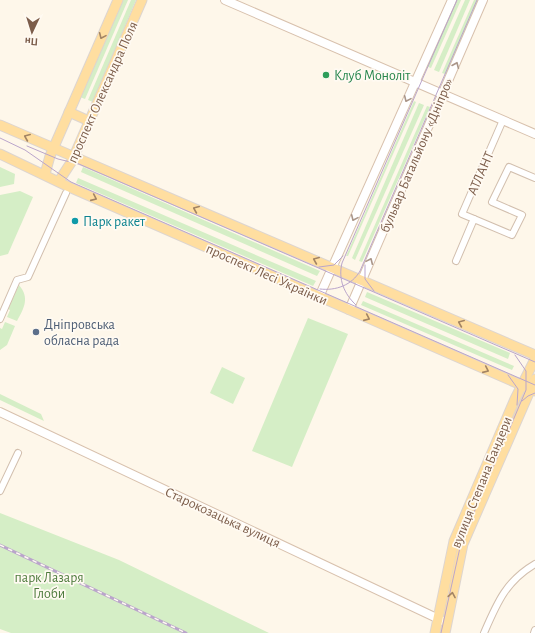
<svg xmlns="http://www.w3.org/2000/svg" width="535" height="633" font-family="'Alegreya Sans',sans-serif">
<rect width="100%" height="100%" fill="#fef7ea"/>
<g fill="#d5eec6">
<path d="M123,0h5l-43,99 -5,-2z"/>
<path d="M131,0h5l-43,102 -5,-2z"/>
<path d="M454,0h7l-30,68 -6,-2z"/>
<path d="M465,0h5l-31,72 -5,-2z"/>
<path d="M474,0h6l-32,75 -6,-2z"/>
<path d="M414,101l2,1 -68,154h-2z"/>
<path d="M419,103l5,2 -69,155 -3,-2z"/>
<path d="M427,106l3,1 -68,155 -3,-1z"/>
<path d="M0,167l15,7 -1,10 -14,3z"/>
<path d="M83,167l237,104 -3,5 -236,-104z"/>
<path d="M78,178l238,103 -3,5 -237,-103z"/>
<path d="M20,191l13,6 -25,57 -8,2v-61z"/>
<path d="M19,285c11,13 5,23 -2,36l-10,-4 3,-7 -2,-1z"/>
<path d="M367,292l143,61 -2,6 -143,-62z"/>
<path d="M363,301l151,65 -2,4 -151,-65z"/>
<path d="M308,318l40,16 -56,133 -40,-16z"/>
<path d="M5,322l10,4 -8,19 -7,5v-22l2,1z"/>
<path d="M222,367l23,11 -12,26 -23,-11z"/>
<path d="M0,394l41,20 3,7 -44,-21z"/>
<path d="M0,513l119,47 150,73h-258l-11,-4z"/>
</g>
<g fill="none" stroke-linecap="round" stroke-linejoin="round">
<g stroke="#d2bfae" stroke-width="8">
<g id="street">
<path d="M474,219l-12,-5 41,-94"/>
<path d="M472,223l-16,38 18,-42 38,16 10,-20 -30,-13 17,-35 26,11"/>
<path d="M0,319l17,-39 11,-3 38,-84"/>
<path d="M0,491l18,-38"/>
<path d="M484,633c13,-30 22,-52 51,-69"/>
<path d="M534,633l1,-3"/>
</g>
</g>
<g stroke="#d8c1ad" stroke-width="10">
<g id="secondary">
<path d="M225,0l310,134"/>
<path d="M319,297l133,-297"/>
<path d="M349,310l134,-310"/>
<path d="M0,412l443,209"/>
</g>
</g>
<g stroke="#ddd5d0" stroke-width="11">
<g id="primary">
<path d="M69,112l20,9"/>
<path d="M0,125l535,230"/>
<path d="M0,154l69,33 466,204"/>
<path d="M45,174l5,-18 68,-156"/>
<path d="M59,181l13,-20 70,-161"/>
<path d="M435,633l19,-92 61,-142 20,-40"/>
<path d="M445,633l18,-89 72,-165"/>
</g>
</g>
<use href="#street" stroke="#fff" stroke-width="6"/>
<use href="#secondary" stroke="#fff" stroke-width="8"/>
<use href="#primary" stroke="#ffdea0" stroke-width="9"/>
<g stroke="#baa5cb" stroke-width="1">
<path d="M0,138l25,12 46,32 464,203"/>
<path d="M27,146l31,13 21,5 456,198"/>
<path d="M365,265v14l9,12"/>
<path d="M319,267l15,-2 9,-9"/>
<path d="M320,289c16,2 32,-4 40,-18l117,-271"/>
<path d="M356,305c-12,-11 -18,-26 -14,-42l115,-263"/>
<path d="M508,375l10,14 -1,16"/>
<path d="M522,401l6,-5 7,-3"/>
<path d="M441,633l20,-90 65,-153v-19l-11,-16"/>
</g>
<g stroke="#baa5cb" stroke-width="3">
<path id="rail" d="M0,545l186,88"/>
</g>
<use href="#rail" stroke="#fffaf2" stroke-width="1.5" stroke-dasharray="4.5" stroke-linecap="butt"/>
</g>
<defs><path id="oneway-chevron" d="M-2-3.5L2.5 0L-2 3.5" fill="none" stroke-width="1.6" stroke-linecap="round" stroke-linejoin="round"/></defs>
<g stroke="#a38464">
<use href="#oneway-chevron" transform="translate(102 36) rotate(114)"/>
<use href="#oneway-chevron" transform="translate(27 137) rotate(-157)"/>
<use href="#oneway-chevron" transform="translate(94 198) rotate(24)"/>
<use href="#oneway-chevron" transform="translate(196 209) rotate(-157)"/>
<use href="#oneway-chevron" transform="translate(316 260) rotate(-157)"/>
<use href="#oneway-chevron" transform="translate(367 318) rotate(24)"/>
<use href="#oneway-chevron" transform="translate(461 323) rotate(-157)"/>
<use href="#oneway-chevron" transform="translate(486 370) rotate(24)"/>
<use href="#oneway-chevron" transform="translate(452 595) rotate(-80)"/>
</g>
<g stroke="#aa9689">
<use href="#oneway-chevron" transform="translate(456 65) rotate(-67)"/>
<use href="#oneway-chevron" transform="translate(407 99) rotate(114)"/>
<use href="#oneway-chevron" transform="translate(354 218) rotate(114)"/>
<use href="#oneway-chevron" transform="translate(370 261) rotate(-66)"/>
</g>
<circle fill="#2e9e5b" stroke="#fffaf2" stroke-width="1.5" cx="326" cy="75" r="4"/>
<circle fill="#0f9aa8" stroke="#fffaf2" stroke-width="1.5" cx="75" cy="221" r="4"/>
<circle fill="#5c6f8a" stroke="#fffaf2" stroke-width="1.5" cx="36" cy="332" r="4"/>
<g text-anchor="middle" stroke-width="3.5" stroke-linejoin="round" paint-order="stroke">
<g font-size="14" fill="#27864d" stroke="#fffaf2" text-anchor="start">
<text x="334" y="80">Клуб Моноліт</text>
</g>
<g font-size="14" fill="#7c5d4a" stroke="#fffaf2">
<text transform="translate(102 92) rotate(-66)" y="5">проспект Олександра Поля</text>
<text transform="translate(416 155) rotate(-67)" y="5">бульвар Батальйону «Дніпро»</text>
<text transform="translate(480 173) rotate(-66)" y="5">АТЛАНТ</text>
<text transform="translate(267 274) rotate(24)" y="5">проспект Лесі Українки</text>
<text transform="translate(481 482) rotate(-68)" y="5">вулиця Степана Бандери</text>
<text transform="translate(223 517) rotate(25)" y="5">Старокозацька вулиця</text>
</g>
<g font-size="14" fill="#0d838f" stroke="#fffaf2" text-anchor="start">
<text x="83" y="226">Парк ракет</text>
</g>
<g font-size="14" fill="#4e5e75" stroke="#fffaf2" text-anchor="start">
<text x="44" y="329">Дніпровська<tspan x="44" dy="16">обласна рада</tspan></text>
</g>
<g font-size="14" fill="#4f7c3e" stroke="#fffaf2">
<text x="49" y="582">парк Лазаря<tspan x="49" dy="16">Глоби</tspan></text>
</g>
</g>
<g transform="translate(32 32) rotate(184)" stroke="#fffaf2" stroke-width="3" paint-order="stroke">
<path d="M0-3L7 15L0 10L-7 15Z" fill="#7c5d4a"/>
<text y="-6" font-size="11" font-weight="bold" text-anchor="middle" fill="#7c5d4a">Пн</text>
</g>
</svg>
